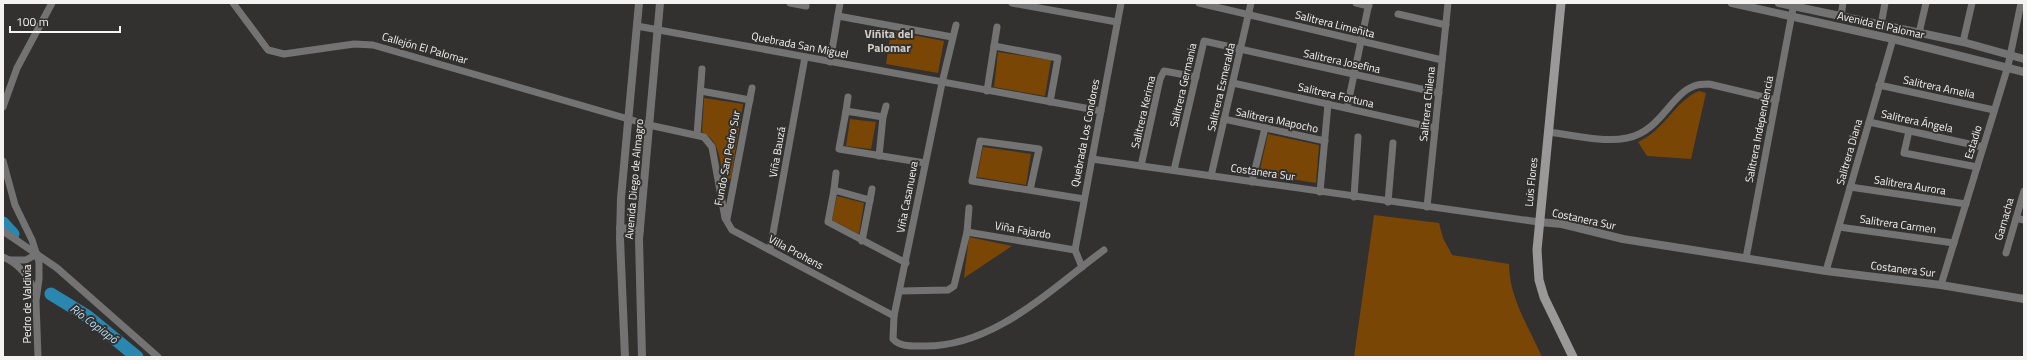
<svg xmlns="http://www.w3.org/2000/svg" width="2027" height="360" font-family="'Titillium Web',sans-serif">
<rect width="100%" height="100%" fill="#33312f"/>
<g fill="#794605">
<path d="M891,31l53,10 -6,32 -52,-9z"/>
<path d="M998,52l53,8 -6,36 -51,-9z"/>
<path d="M1699,91l7,2 -15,66 -44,-3 -9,-14c27,-12 37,-41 61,-51z"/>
<path d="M704,98l39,6 -12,74 -5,2 -3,-2c-3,-18 -3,-37 -21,-46z"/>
<path d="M850,119l26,3 -5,27 -25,-3z"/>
<path d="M1268,134l51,11 -3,38 -57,-9z"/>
<path d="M983,147l48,7 -5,31 -49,-8z"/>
<path d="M837,196l27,7 -5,31 -27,-14z"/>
<path d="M1374,215l65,8 4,15 9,17 57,9c0,34 20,63 33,93h-188z"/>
<path d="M969,237l43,9 -48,32z"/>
</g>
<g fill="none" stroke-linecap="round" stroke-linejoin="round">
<g stroke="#2a87af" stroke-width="13">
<path d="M3,223l10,11"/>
<path d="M51,294l36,22 50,41"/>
</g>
<g stroke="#747374" stroke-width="7">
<path d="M233,3l35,47 16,4 70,-10 19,1 276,80 55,12 8,10 13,71 7,12 162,86"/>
<path d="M790,3l16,3"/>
<path d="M1012,3l105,19"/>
<path d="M1199,3l243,57"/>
<path d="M1356,3l13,3"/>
<path d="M1398,14l48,11"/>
<path d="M838,16l114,21"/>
<path d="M1841,16l2,-13"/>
<path d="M956,25l-14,58 -48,233 -1,23c7,8 19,7 29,7 71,2 129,-57 182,-96"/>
<path d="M1881,25l4,-22"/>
<path d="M637,26l464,85"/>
<path d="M1919,33l7,-30"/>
<path d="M1963,42l9,-39"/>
<path d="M994,46l64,12 -8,44"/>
<path d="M830,62l10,-59"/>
<path d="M1233,83l202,45"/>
<path d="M1879,85l115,25"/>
<path d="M701,91l49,9"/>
<path d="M987,91l10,-64"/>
<path d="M3,107l14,-39 35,-65"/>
<path d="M1347,108l22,-105"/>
<path d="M846,111l2,-14"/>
<path d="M883,117l3,-11"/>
<path d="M1224,119l101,22"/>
<path d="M1869,122l114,25"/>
<path d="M1909,131l-5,22 73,14"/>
<path d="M1548,132c24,3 56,11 79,6 33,-6 43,-43 67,-52 5,-2 10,-2 15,-2l67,16"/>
<path d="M697,135l5,-66"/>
<path d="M879,156l4,-39 -37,-6 -7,38 86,14"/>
<path d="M1092,159l447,63"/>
<path d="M3,161l12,44 17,35 7,22v17l-3,22 2,56"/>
<path d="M1141,166l19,-87 4,-8 32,6"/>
<path d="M1174,170l30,-129 235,52"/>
<path d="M1211,176l40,-173"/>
<path d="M1252,182l13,-54"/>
<path d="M1850,187l116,17"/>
<path d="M834,190l2,-17"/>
<path d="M1030,190l9,-41 -59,-8 -8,40 112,18"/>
<path d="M1320,192l8,-88"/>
<path d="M1354,197l4,-60"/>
<path d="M870,200l2,-11"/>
<path d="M1388,202l5,-59"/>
<path d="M1427,207l21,-204"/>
<path d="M2016,218l8,2"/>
<path d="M727,219l25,-131"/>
<path d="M1839,227l115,16"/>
<path d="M3,231l54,37 101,89"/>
<path d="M967,232l2,-24"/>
<path d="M862,241l8,-41 -36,-10 -6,32 78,41"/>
<path d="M770,250l35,-193"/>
<path d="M2006,253l18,-62"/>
<path d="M3,257c17,7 27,21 33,37"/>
<path d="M1746,258l48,-255"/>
<path d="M10,260h16l11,-6"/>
<path d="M1082,267l-7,-17 46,-247"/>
<path d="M1826,271l67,-232"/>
<path d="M1941,285l67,-219 13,-63"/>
<path d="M900,291l48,-1 6,-4 13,-54 108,18"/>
</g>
<g stroke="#747374" stroke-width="8">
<path d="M1732,3l161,36 131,33"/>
<path d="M1779,3l184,39 61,17"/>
<path d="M1539,222l23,2 61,15 203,32 115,14 83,14"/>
<path d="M620,228l20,2"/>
<path d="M625,357l-5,-118 1,-41 18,-195"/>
<path d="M642,357l-3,-118 21,-236"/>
</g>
<path stroke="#9a9899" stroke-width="9" d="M1561,3l-24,247 2,30 5,17 29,60"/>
</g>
<g text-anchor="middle" stroke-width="4" stroke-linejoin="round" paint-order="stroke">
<g font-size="11" fill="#f4f3f1" stroke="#33312f">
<text transform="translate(1335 24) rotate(14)" y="4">Salitrera Limeñita</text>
<text transform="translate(1881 25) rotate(13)" y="4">Avenida El Palomar</text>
<text transform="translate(800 45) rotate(11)" y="4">Quebrada San Miguel</text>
<text transform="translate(425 48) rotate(16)" y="4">Callejón El Palomar</text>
<text transform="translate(1342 61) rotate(12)" y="4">Salitrera Josefina</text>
<text transform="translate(1183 85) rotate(-77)" y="4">Salitrera Germania</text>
<text transform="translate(1221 87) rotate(-77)" y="4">Salitrera Esmeralda</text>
<text transform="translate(1939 87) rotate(12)" y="4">Salitrera Amelia</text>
<text transform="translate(1336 95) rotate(13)" y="4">Salitrera Fortuna</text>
<text transform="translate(1427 104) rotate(-84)" y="4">Salitrera Chilena</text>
<text transform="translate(1143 112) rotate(-77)" y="4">Salitrera Kerima</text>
<text transform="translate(1277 120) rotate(12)" y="4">Salitrera Mapocho</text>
<text transform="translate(1917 121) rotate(12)" y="4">Salitrera Ángela</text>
<text transform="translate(1759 129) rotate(-79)" y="4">Salitrera Independencia</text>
<text transform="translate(1085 133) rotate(-79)" y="4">Quebrada Los Condores</text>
<text transform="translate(1973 142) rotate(-73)" y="4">Estadio</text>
<text transform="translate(777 152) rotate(-80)" y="4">Viña Bauzá</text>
<text transform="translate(1849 152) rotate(-74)" y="4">Salitrera Diana</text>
<text transform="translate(727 158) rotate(-79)" y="4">Fundo San Pedro Sur</text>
<text transform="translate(1263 172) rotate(8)" y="4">Costanera Sur</text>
<text transform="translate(634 179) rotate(-85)" y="4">Avenida Diego de Almagro</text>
<text transform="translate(1531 182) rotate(-84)" y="4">Luis Flores</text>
<text transform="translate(1910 185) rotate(9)" y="4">Salitrera Aurora</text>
<text transform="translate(907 197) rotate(-79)" y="4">Viña Casanueva</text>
<text transform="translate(1584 219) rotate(12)" y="4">Costanera Sur</text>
<text transform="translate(2004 219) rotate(-74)" y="4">Garnacha</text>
<text transform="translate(1898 224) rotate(8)" y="4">Salitrera Carmen</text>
<text transform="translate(1023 230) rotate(10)" y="4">Viña Fajardo</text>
<text transform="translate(796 252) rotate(28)" y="4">Villa Prohens</text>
<text transform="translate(1903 269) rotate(7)" y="4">Costanera Sur</text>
<text transform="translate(27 304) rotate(-90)" y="4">Pedro de Valdivia</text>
</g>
<g font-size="12" font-weight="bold" fill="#cfccc9" stroke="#33312f">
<text x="889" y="38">Viñita del<tspan x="889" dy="14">Palomar</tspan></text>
</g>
<g font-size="12" font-style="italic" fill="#b1dbf1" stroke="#33312f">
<text transform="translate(94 324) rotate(37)" y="4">Río Copiapó</text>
</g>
</g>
<rect width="2027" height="360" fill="none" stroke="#f4f3f1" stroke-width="8"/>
<path d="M10 26v6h110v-6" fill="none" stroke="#f4f3f1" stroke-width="2"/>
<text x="16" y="26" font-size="12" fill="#f4f3f1" stroke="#33312f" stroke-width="3" paint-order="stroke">100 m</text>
</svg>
